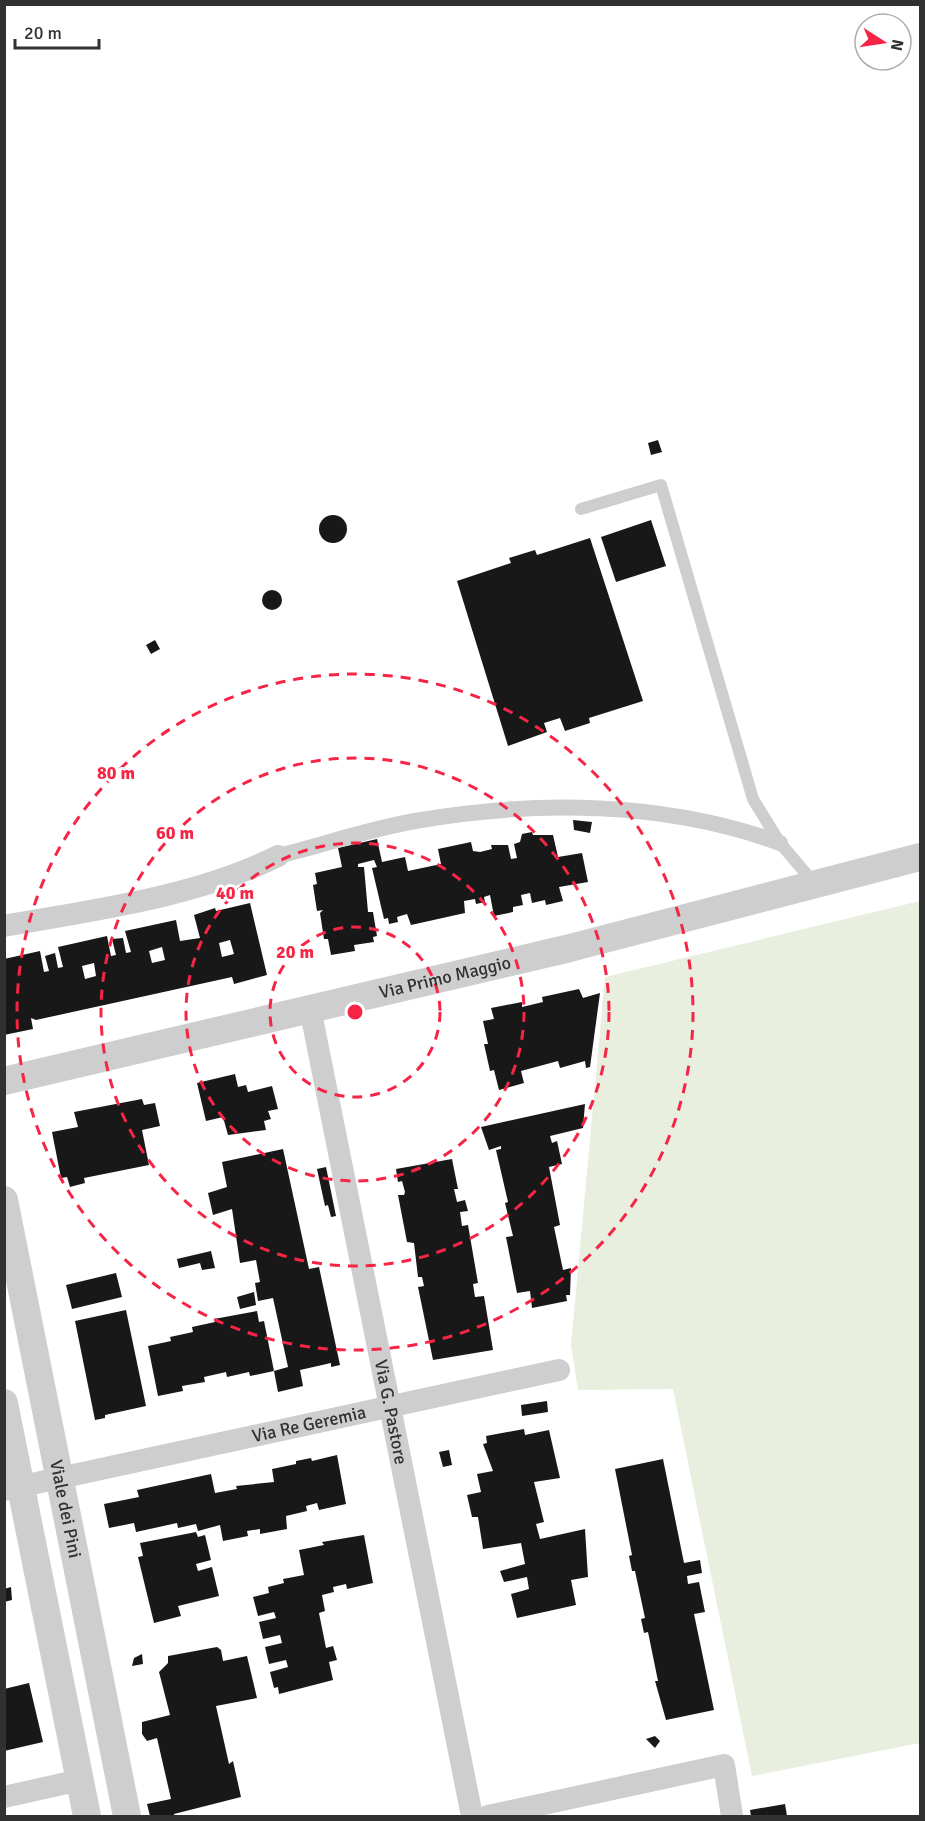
<svg xmlns="http://www.w3.org/2000/svg" width="925" height="1821" font-family="Signika,sans-serif">
<rect width="100%" height="100%" fill="#fff"/>
<path fill="#e8efde" d="M920,901v842l-168,33 -79,-387 -95,1 -7,-45 34,-368z"/>
<g fill="#181818" fill-rule="evenodd">
<path d="M658,440l4,12 -11,3 -3,-12z"/>
<circle cx="333" cy="529" r="14"/>
<path d="M651,520l15,46 -50,16 -15,-45z"/>
<path d="M590,538l53,163 -54,17 1,5 -25,8 -5,-13 -16,5 3,9 -39,14 -51,-165 54,-18 -2,-5 26,-8 2,5z"/>
<circle cx="272" cy="600" r="10"/>
<path d="M155,640l5,9 -9,5 -5,-9z"/>
<path d="M573,820l19,2 -2,11 -16,-3z"/>
<path d="M532,832l1,3h20l5,22 24,-4 6,29 -29,5 4,14 -17,4 -1,-5 -13,3 -2,-10 -9,2 2,10 -10,2v5l-19,4 -4,-21 -6,2 1,5 -9,2 -1,-5 -11,2 1,12 -54,12 -4,-11 -10,3 1,5 -9,2 -1,-6 -4,1 -12,-51 5,-1 -3,-7 -16,4v3h6l4,45h5l4,24 -4,1 1,5 -20,3 1,6 -24,4 -3,-16h-4l-4,-26 3,-3 -6,1 -4,-26 4,-1 -2,-11 27,-6 -4,-19 39,-9 5,23 23,-5 3,14 33,-7 -3,-15 33,-7 2,9 7,1 12,-3 -1,-4h17l3,14 6,-1 -3,-14 6,-2 2,-8z"/>
<path d="M250,903l17,72 -33,9 -2,-7 -196,43 -5,-2 2,11 -29,6v-76l36,-8 4,21 5,-1 -4,-15 10,-3 3,15 5,-1 -5,-20 49,-11 4,20 5,-1 -4,-16 11,-1 3,15 5,-1 -6,-21 51,-11 4,21 20,-3 -6,-23 21,-7 1,3zM230,940l4,14 -12,3 -3,-14zM162,947l3,13 -13,3 -3,-12zM94,963l2,13 -11,3 -3,-13z"/>
<path d="M579,989l4,9 17,-5 -10,74 -4,1 -1,-7 -25,7 -2,-7 -37,10 3,12 -25,7 -5,-20 -4,1 -6,-27h4l-5,-23 11,-2 -3,-11 31,-6v5l21,-5 -1,-5z"/>
<path d="M235,1074l3,13 8,-2 2,7 24,-6 6,23 -10,2 3,8 -7,2 2,9 -38,5 -5,-18 -17,4 -9,-38z"/>
<path d="M142,1099l2,6 11,-2 5,23 -18,4 7,35 -65,13 1,5 -15,4 -3,-10 -6,1 -9,-46 26,-5 -4,-15z"/>
<path d="M585,1104l-2,24 -33,8 2,7 5,-2 5,23 -13,3 11,58 -6,2 9,43 8,-2 -1,27h-4l1,6 -35,7 -2,-17 -13,2 -11,-56 7,-1 -8,-33 3,-1 -12,-52 5,-1v-3l-12,4 -8,-23z"/>
<path d="M283,1149l26,120 10,-2 21,98 -9,2v-4l-31,7 3,16 -25,6 -4,-21 14,-4 -15,-69 -15,3 -3,-18 5,-1 -4,-22 -16,3 -8,-54 -19,6 -5,-22 19,-6 -5,-25z"/>
<path d="M452,1159l6,30h-4l3,13 8,-2 3,11 -8,1 2,14 6,-1 10,58 -5,1 2,13 9,-1 9,54 -60,10 -15,-73 6,-1 -2,-9h-4l-4,-34 -7,-1 -9,-47h6l1,-3 -3,-11 -4,1 -2,-13z"/>
<path d="M326,1167l10,49 -5,1 -3,-12 -3,1 -8,-37z"/>
<path d="M211,1251l4,17 -13,2 -2,-7 -21,5 -2,-9z"/>
<path d="M116,1273l6,24 -50,12 -6,-24z"/>
<path d="M254,1292l2,13 -16,4 -3,-12z"/>
<path d="M126,1310l20,96 -41,9v3l-10,2 -20,-99z"/>
<path d="M257,1311l2,11 5,-1 10,50 -24,5 -1,-4 -22,5 -1,-5 -22,5 1,5 -23,4 1,5 -25,5 -10,-50 23,-5 -1,-4 23,-5 -1,-5 23,-5 -1,-3z"/>
<path d="M547,1401l1,11 -26,4 -1,-11z"/>
<path d="M524,1429l1,6 24,-5 11,48 -26,4 10,40 -8,2 4,15 45,-10 3,48 -17,3 5,25 -59,13 -6,-24 18,-5 -2,-12 -23,5 -4,-11 25,-7 -4,-21 -38,6 -5,-32h-6l-5,-22 14,-3 -4,-18 16,-3 -10,-27 4,-1 -1,-7z"/>
<path d="M449,1450l3,15 -9,2 -4,-15z"/>
<path d="M337,1455l9,49 -27,6 -2,-7 -11,3 1,5 -21,5 1,13 -27,5v-5l-13,2 1,5 -25,5 -3,-16 -22,6 -2,-7 -18,4 -1,-5 -41,9 -2,-9 -25,5 -5,-24 35,-7 -2,-7 74,-16 4,19 22,-4 -1,-3 38,-4 -2,-13 24,-5v-3l15,-3 1,3z"/>
<path d="M663,1459l21,104 16,-3 2,13 -15,3 1,8 11,-2 6,30 -11,2 20,96 -48,10 -11,-39h3l-10,-49 -4,1 -3,-14 4,-1 -10,-47h-3l-3,-15 3,-1 -17,-86z"/>
<path d="M196,1532l2,5 7,-2 6,25 -15,4 2,7 14,-4 7,29 -41,10 3,10 -27,7 -16,-66 5,-1 -3,-13z"/>
<path d="M364,1535l9,48 -26,6 -1,-5 -13,3 1,5 -12,3 3,16 -6,2 7,35 7,-2 4,14 -8,2 4,18 -54,14 -1,-7 -4,1 -4,-16 18,-5 -2,-7 -17,4 -4,-17 17,-4 -2,-8 -17,4 -4,-17 17,-4 -2,-6 -16,4 -5,-19 16,-4 -1,-6 16,-4 -1,-4 21,-4 -5,-25 25,-5 -2,-3z"/>
<path d="M11,1587l1,13 -8,2v-13z"/>
<path d="M217,1647l4,3 2,11 24,-5 10,42 -41,8 13,58 4,-3 8,36 -67,17v2h-24l-3,-12 24,-5 -14,-61 -10,3 -5,-7v-12l28,-7 -11,-43 9,-9v-7z"/>
<path d="M142,1654l1,10 -11,2 2,-8z"/>
<path d="M29,1683l14,59 -39,9v-62z"/>
<path d="M655,1736l5,5 -5,7 -9,-9z"/>
<path d="M785,1804l2,12h-36l-1,-6z"/>
</g>
<g fill="none" stroke-linecap="round" stroke-linejoin="round">
<path stroke="#cecece" stroke-width="12" d="M581,509l80,-24 92,314 27,44 34,40"/>
<path stroke="#cecece" stroke-width="16" d="M278,856c45,-11 91,-27 137,-35 120,-21 250,-20 365,22"/>
<g stroke="#cecece" stroke-width="22">
<path d="M4,926c90,-16 192,-29 274,-70"/>
<path id="s1" d="M310,1008l162,808"/>
<path id="s2" d="M4,1490l555,-120"/>
<path d="M4,1797l76,-17"/>
<path d="M488,1816l236,-51 8,51"/>
</g>
<g stroke="#cecece" stroke-width="28">
<path id="s3" d="M4,1081l566,-133 350,-91"/>
<path id="s4" d="M4,1200l123,616"/>
<path d="M4,1403l83,413"/>
</g>
</g>
<g fill="none" stroke="#f62545" stroke-width="3" stroke-dasharray="10 8">
<circle cx="355" cy="1012" r="85"/>
<circle cx="355" cy="1012" r="169"/>
<circle cx="355" cy="1012" r="254"/>
<circle cx="355" cy="1012" r="338"/>
</g>
<g text-anchor="middle" stroke-width="6" stroke-linejoin="round" paint-order="stroke">
<g font-size="18" fill="#313131" stroke="#fff">
<text dy="6" stroke="none"><textPath href="#s3" startOffset="453">Via Primo Maggio</textPath></text>
<text dy="6" stroke="none"><textPath href="#s1" startOffset="412">Via G. Pastore</textPath></text>
<text dy="6" stroke="none"><textPath href="#s2" startOffset="312">Via Re Geremia</textPath></text>
<text dy="6" stroke="none"><textPath href="#s4" startOffset="315">Viale dei Pini</textPath></text>
</g>
</g>
<circle cx="355" cy="1012" r="9" fill="#f62545" stroke="#fff" stroke-width="3"/>
<g font-size="18" text-anchor="middle" font-weight="bold" fill="#f62545" stroke="#fff" stroke-width="6" stroke-linejoin="round" paint-order="stroke">
<text x="116" y="779">80 m</text>
<text x="175" y="839">60 m</text>
<text x="235" y="899">40 m</text>
<text x="295" y="958">20 m</text>
</g>
<rect width="925" height="1821" fill="none" stroke="#313131" stroke-width="12"/>
<g transform="translate(883 42) rotate(102)"><circle r="28" fill="#ffffff" stroke="#adadad" stroke-width="1.5"/>
<path d="M0-4.5L10 22L0 15L-10 22Z" fill="#f62545"/>
<text y="-9" font-size="16" font-weight="bold" text-anchor="middle" fill="#313131">N</text>
</g>
<path d="M15 39v9h84v-9" fill="none" stroke="#313131" stroke-width="3"/>
<text x="24" y="39" font-size="18" fill="#313131" stroke="#ffffff" stroke-width="4.5" paint-order="stroke">20 m</text>
</svg>
